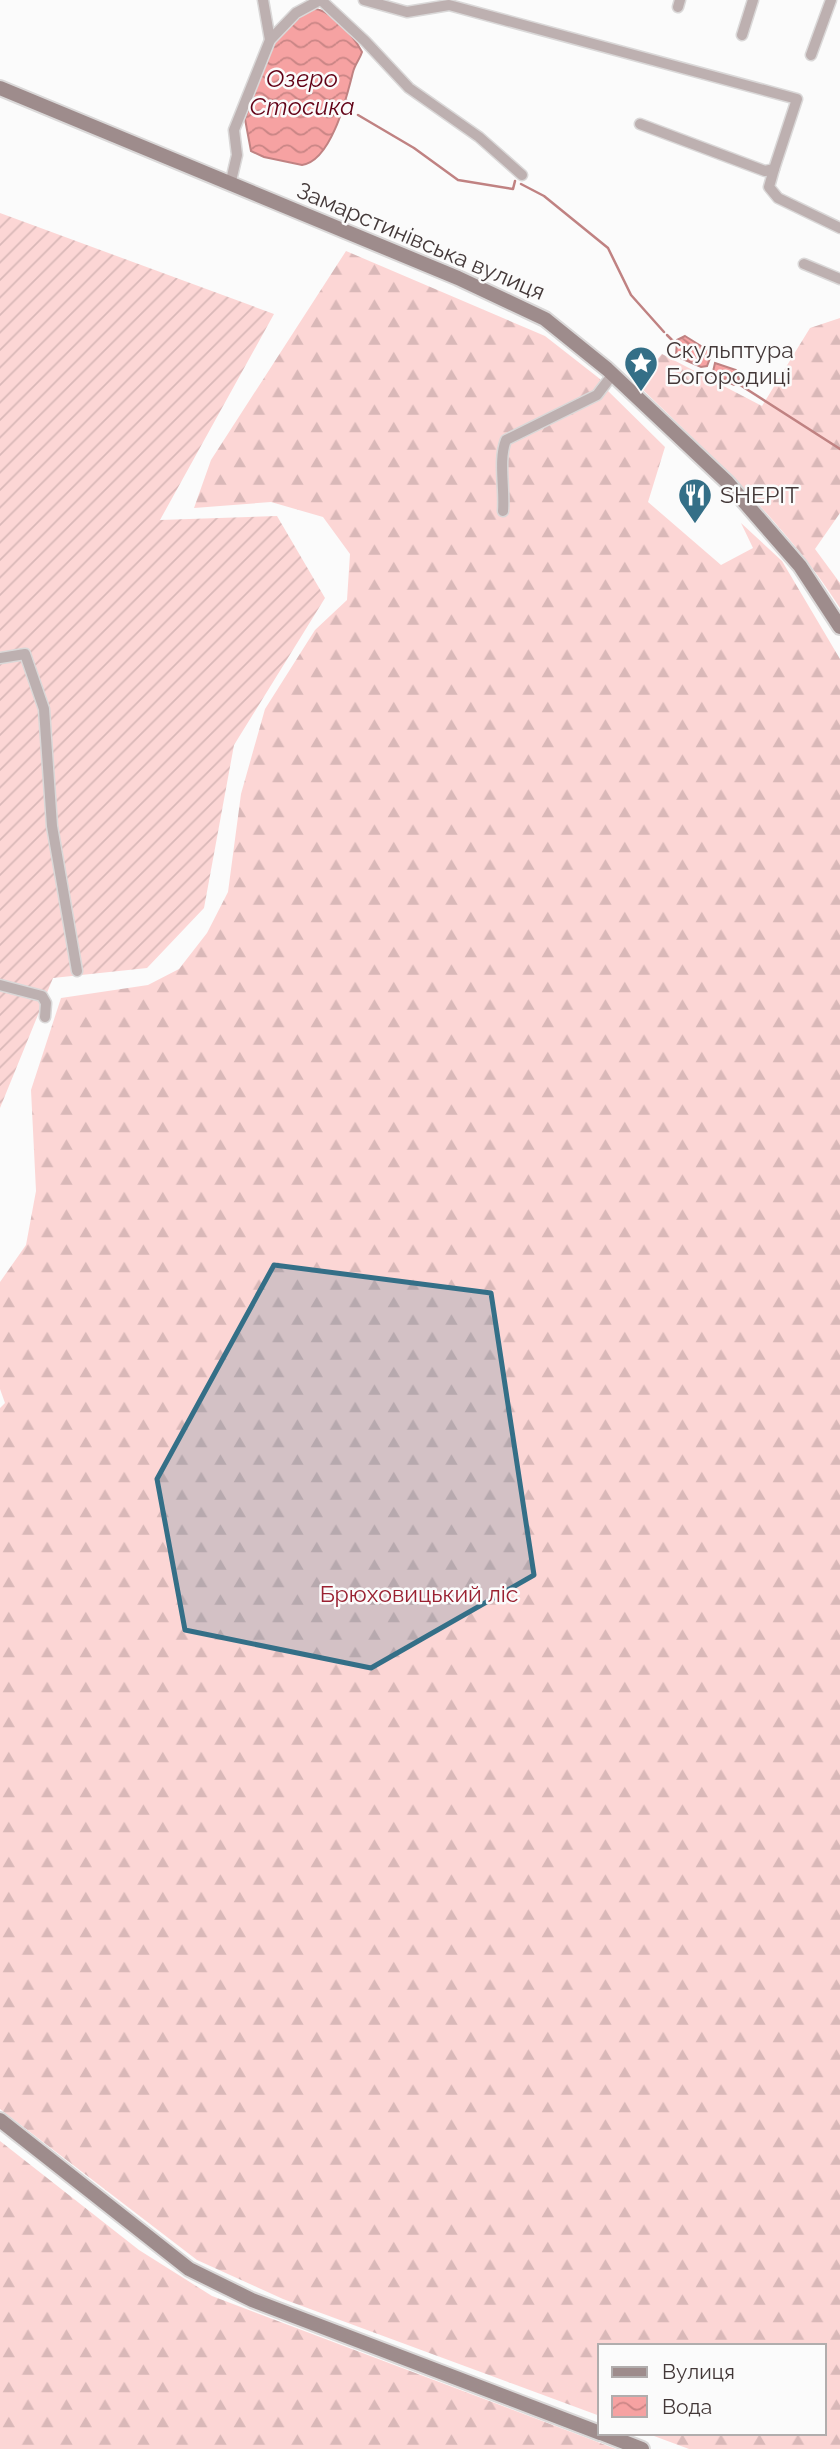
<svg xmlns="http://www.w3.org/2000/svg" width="840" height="2449" font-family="Raleway,sans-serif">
<defs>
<pattern id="forest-firs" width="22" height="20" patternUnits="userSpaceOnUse" patternTransform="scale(1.75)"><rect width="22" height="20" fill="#fcd6d5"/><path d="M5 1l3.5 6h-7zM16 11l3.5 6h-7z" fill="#d9b8b8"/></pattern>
<pattern id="garden-furrows" width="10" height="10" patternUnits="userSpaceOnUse" patternTransform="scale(1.75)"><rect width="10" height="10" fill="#fcd6d5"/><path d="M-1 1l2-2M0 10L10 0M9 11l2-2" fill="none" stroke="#d9b8b8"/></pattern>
<pattern id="water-waves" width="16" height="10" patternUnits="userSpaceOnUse" patternTransform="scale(1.75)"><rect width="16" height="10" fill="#f6a2a2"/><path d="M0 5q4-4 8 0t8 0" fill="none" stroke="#c98585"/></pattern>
</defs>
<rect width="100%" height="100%" fill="#fbfbfb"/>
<g fill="url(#forest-firs)">
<path d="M346,251l199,85 55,43 4,8 61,60 -17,55 73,63 32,-17 -12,-25 41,38 58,98v1790h-151l-43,-16h178v-87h-224v70l-317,-117 -86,-39 -197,-151v-701l5,-5 -5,-14v-107l26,-37 10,-54 -5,-101 30,-92 87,-13 31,-16 28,-36 21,-41 13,-98 24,-85 50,-79 32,-30 3,-46 -27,-37 -52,-15 -77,6 17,-48z"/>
<path d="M840,318v195l-25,36 25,34v25c-55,-86 -131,-154 -204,-225l26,-29 100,52 48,-78z"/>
<path d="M0,2141l139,109 73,46 404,153h-616z"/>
</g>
<path fill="url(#garden-furrows)" d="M0,213l274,101 -114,206 117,-4 48,82 -91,147 -30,163 -57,60 -94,10 -53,130z"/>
<g fill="url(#water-waves)" stroke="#c08282" stroke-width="2">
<path d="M309,9c20,-3 44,26 53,43 -2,7 -7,12 -9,20 -6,23 -21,89 -51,93l-38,-8 -13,-6 -6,-32 25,-70 6,-11z"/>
<path d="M685,336l27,17 -5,13 -6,1 -25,-11 1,-16z"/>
<path d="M715,363l21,7 4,12 -6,3 -22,-9z"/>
</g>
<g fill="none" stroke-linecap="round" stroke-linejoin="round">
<g stroke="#c08282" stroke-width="2.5">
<path d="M346,100l7,8"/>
<path d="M358,115l56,33 44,32 55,9 2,-8"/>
<path d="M521,184l23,12 64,52 23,47 33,37"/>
<path d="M667,335l11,11"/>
<path d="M737,383l103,66"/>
</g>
<g stroke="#dad8d8" stroke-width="13">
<g id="street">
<path d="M263,0l7,40"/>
<path d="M321,0l44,41 44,47 70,49 43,38"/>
<path d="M364,0l43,12 42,-7 348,94 -23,70 -9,2 -125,-47"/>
<path d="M678,7l2,-7"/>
<path d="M742,35l11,-35"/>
<path d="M811,55l20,-55"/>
<path d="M774,169l-5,18 9,11 62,30"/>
<path d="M230,185l7,-30 -3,-25 36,-90 26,-27 24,-13"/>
<path d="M804,264l36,15"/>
<path d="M503,511c2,-22 -5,-51 3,-71l91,-45 16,-21"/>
<path d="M0,658l25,-4 19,55 8,117 25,145"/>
<path d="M0,985l42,11 4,7 -1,14"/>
</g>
</g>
<g stroke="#dad8d8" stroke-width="18">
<g id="secondary">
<path d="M0,88l458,190 87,41 62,50 120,113 73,84 40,61"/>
<path d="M0,2120l189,149 63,31 348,133"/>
<path d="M601,2433l41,16"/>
</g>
</g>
<use href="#street" stroke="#bdb0b0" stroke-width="10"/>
<use href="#secondary" stroke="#9e8c8c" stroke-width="14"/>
</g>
<path fill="#346f87" fill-opacity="0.2" stroke="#346f87" stroke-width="5" stroke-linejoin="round" d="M274,1265l217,28 43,282 -163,93 -186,-38 -28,-151z"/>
<defs>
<g id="sight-pin" transform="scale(1.75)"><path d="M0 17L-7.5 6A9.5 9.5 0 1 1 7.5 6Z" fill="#346f87" stroke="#fbfbfb"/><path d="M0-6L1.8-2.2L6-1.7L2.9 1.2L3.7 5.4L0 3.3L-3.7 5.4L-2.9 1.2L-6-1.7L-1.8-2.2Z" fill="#fff"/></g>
<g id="restaurant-pin" transform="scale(1.75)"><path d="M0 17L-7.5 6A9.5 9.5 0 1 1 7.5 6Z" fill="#346f87" stroke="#fbfbfb"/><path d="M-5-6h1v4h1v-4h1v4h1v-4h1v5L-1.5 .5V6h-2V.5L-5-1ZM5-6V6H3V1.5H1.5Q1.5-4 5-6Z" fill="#fff"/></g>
</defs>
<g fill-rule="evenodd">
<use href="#sight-pin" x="641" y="363"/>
<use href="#restaurant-pin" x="695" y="495"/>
</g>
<g text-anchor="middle" stroke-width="5" stroke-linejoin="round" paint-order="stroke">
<g font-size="23" fill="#433838" stroke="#fbfbfb">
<text transform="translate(421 241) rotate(23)" y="8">Замарстинівська вулиця</text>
</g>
<g font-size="23" fill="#433838" stroke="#fbfbfb" text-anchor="start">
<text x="666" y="358">Скульптура<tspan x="666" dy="26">Богородиці</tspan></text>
<text x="720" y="503">SHEPIT</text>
</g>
<g font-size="23" fill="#9a2131" stroke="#fbfbfb">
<text x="419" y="1602">Брюховицький ліс</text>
</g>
<g font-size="24" font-style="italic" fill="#620216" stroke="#fbfbfb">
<text x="302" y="87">Озеро<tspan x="302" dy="28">Стосика</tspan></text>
</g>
</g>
<rect x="598" y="2344" width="228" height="91" fill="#fbfbfb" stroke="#b1adad" stroke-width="2"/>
<rect x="612" y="2367" width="35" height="10" fill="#9e8c8c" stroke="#b1adad" stroke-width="2"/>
<text x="662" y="2379" font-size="21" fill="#433838">Вулиця</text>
<rect x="612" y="2396" width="35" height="21" fill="url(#water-waves)" stroke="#b1adad" stroke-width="2"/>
<text x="662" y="2414" font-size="21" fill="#433838">Вода</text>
</svg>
